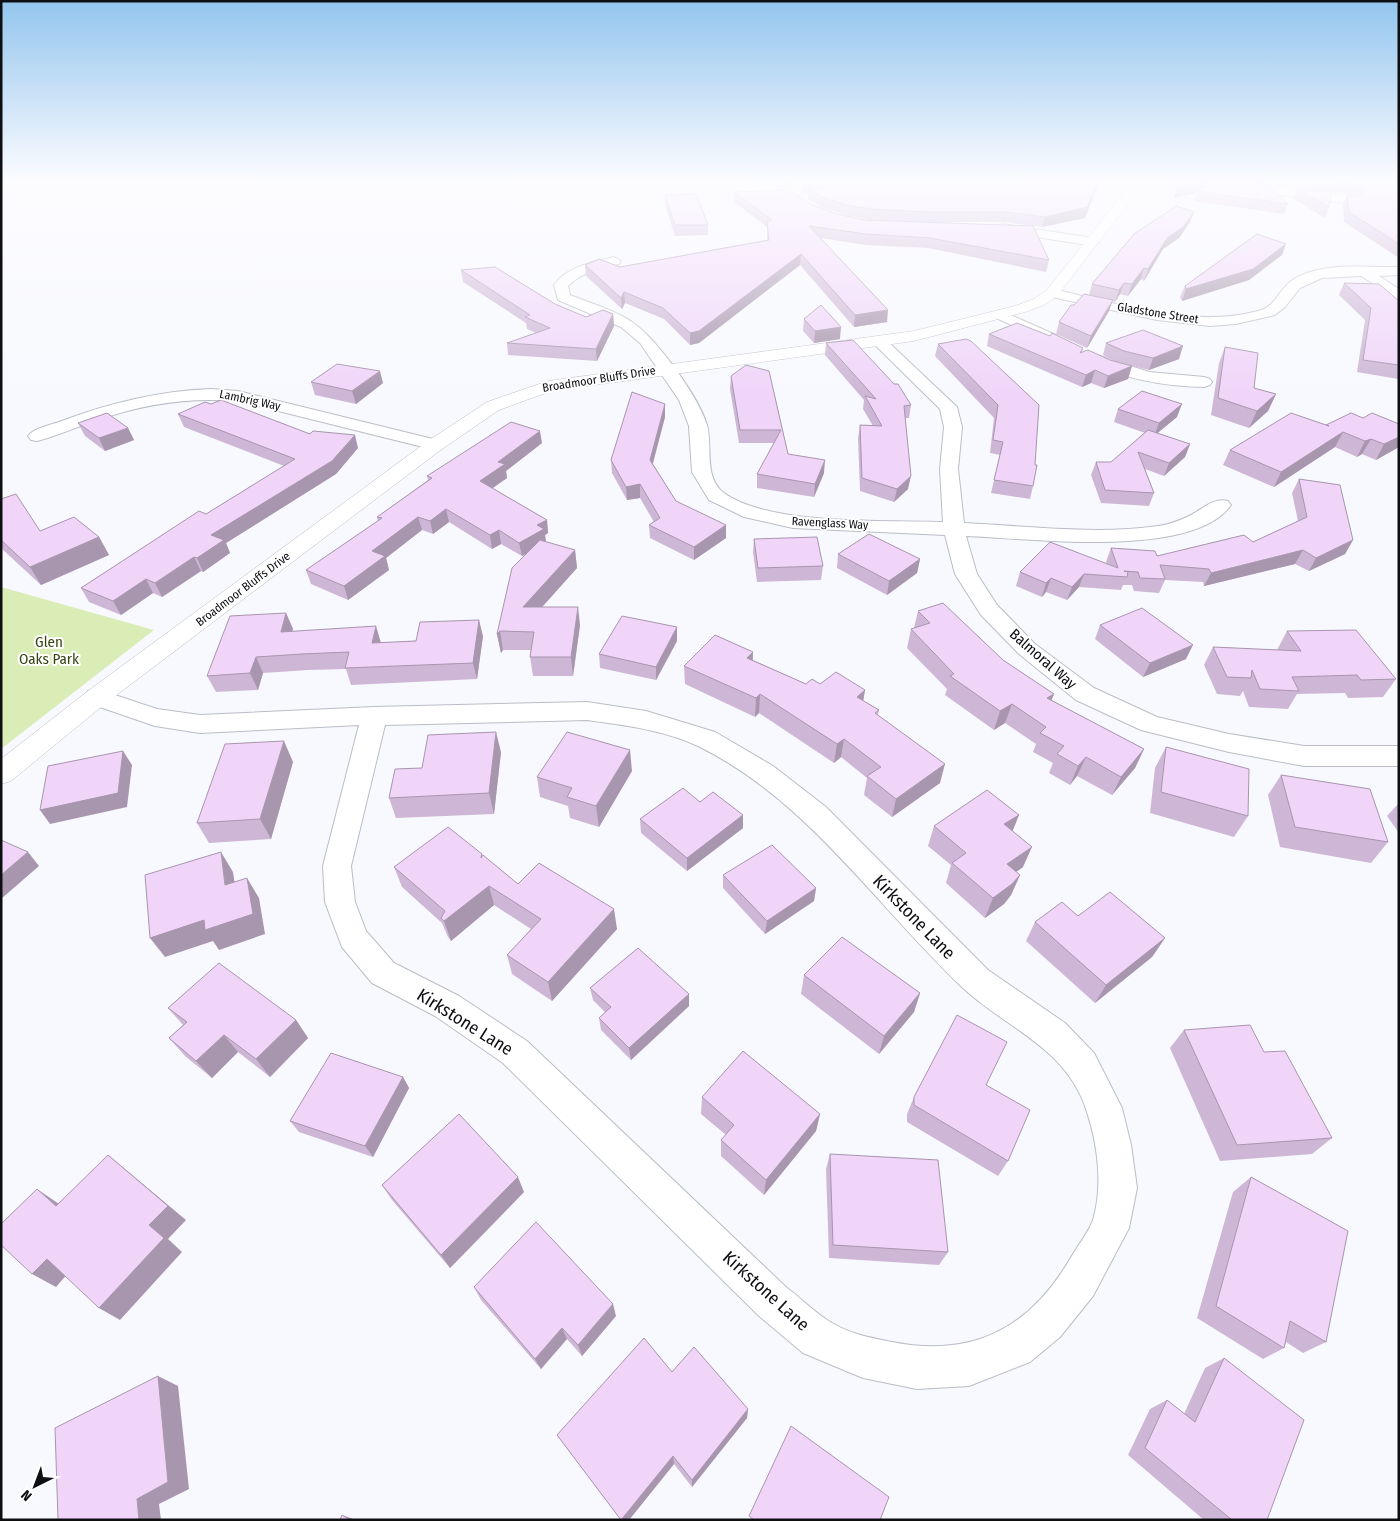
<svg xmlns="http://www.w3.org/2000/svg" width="1400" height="1521" font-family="'Fira Sans Condensed',sans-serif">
<rect width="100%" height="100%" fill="#f8f9fe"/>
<path fill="#dbedb7" d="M1,587l153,43 -153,119z"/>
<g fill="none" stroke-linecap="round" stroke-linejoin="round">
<g stroke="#babdc7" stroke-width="2">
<g id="street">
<path d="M799,181h13l-11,9 -2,7 6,7 18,8 2,3 -2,3c-14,3 -28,-10 -36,-21l5,-11z"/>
<path d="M1181,181h36l137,15 6,4 -6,4 -167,-20z"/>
<path d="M1002,224l91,14 6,4 -6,4 -95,-15 -2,-3z"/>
<path d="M614,257l7,4 -2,3c-19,4 -37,8 -51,22l2,9c20,8 45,15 62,27 24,16 67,75 75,103 6,22 -4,52 17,68 46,33 162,27 219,29l-3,-53 4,-42 -4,-18 -68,-67 8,-5 5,2 72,68 5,20 -4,42 6,54c62,3 132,12 194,3 10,-1 20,-5 29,-9 14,-6 25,-20 41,-16l3,4c-38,55 -205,33 -265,31l11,38 20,31 38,39 59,44 63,29 72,17 75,12h95v20h-95l-75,-14 -88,-22 -65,-30 -57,-46 -38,-39 -26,-41 -10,-39 -152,-7 -49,-11 -35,-17 -17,-28 -3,-46 -10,-26 -39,-57 -19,-16 -63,-27 -4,-15c14,-19 39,-23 60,-28z"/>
<path d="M1399,267v8l-20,1 20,13v11l-38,-24 -39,2 -22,10 -15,19 -10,8 -39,9 -26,2 -53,-6 -105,-23 -7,-4 7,-4c65,14 139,40 206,22 18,-4 21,-23 36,-32 30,-18 72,-11 105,-12z"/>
<path d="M999,310l57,25 3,3 -3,3h-10l-52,-24 -2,-3z"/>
<path d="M1097,355l52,17 55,5 6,2 2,3 -2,3 -6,2c-40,-1 -76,-7 -113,-24l-2,-3z"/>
<path d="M211,389l27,2 203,50 3,4 -3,4 -6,1 -197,-49c-50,-4 -96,3 -143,20 -19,6 -38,15 -58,20l-6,-1 -3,-4c6,-8 22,-11 31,-14 50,-19 99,-31 152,-33z"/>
<path d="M97,689l60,20 43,6 174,-8 213,-5 59,9 69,21 58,34 53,41 162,163 77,53 29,30 28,55 9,37 6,43 -8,40 -36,68 -33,41 -30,25 -61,24 -52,3 -54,-11 -60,-25 -44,-37 -256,-253 -68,-47 -63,-33 -30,-36 -17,-45 -2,-36 36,-141 -159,8 -45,-7 -67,-23 -3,-6 3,-6zM587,720c37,5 77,10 111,26 110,54 179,161 266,243 45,41 103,59 123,123 11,34 16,74 6,108 -5,13 -16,27 -23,39 -41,70 -98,99 -178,83 -20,-4 -42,-8 -60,-19 -16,-9 -30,-24 -45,-35l-260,-247 -68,-45 -65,-33 -28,-32 -11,-29 -4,-36 34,-141z"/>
</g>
</g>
<g stroke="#babdc7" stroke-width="1">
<path id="secondary" d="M1131,181h12l-4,9 -82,106 -13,9 -19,7 -111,29 -363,50 -52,19 -57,39 -336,254 -95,78 -10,3v-25l87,-68 340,-250 59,-39 61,-21 366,-50 101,-25 19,-7 13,-9 82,-104z"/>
</g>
<use href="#street" fill="#fff" fill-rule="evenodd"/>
<use href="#secondary" fill="#fff" fill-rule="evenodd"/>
</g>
<g fill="#ceb7d6">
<path d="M757,181h39l-7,8z"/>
<path d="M1182,181h217v77l-55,-36 -1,-17 4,-10 9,1 -1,-2 -101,-11 17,2 -1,2 18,17 -4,10 -90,-13 3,-8 -23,5 3,-10z"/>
<path d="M803,183l282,35 -43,9 -39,-5h-62l108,38 -3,12 -118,-24 -63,-3 -44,-7 66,84 -33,5 -54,-62 -101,78 -9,2 -26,-26 -39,-16 -3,6 -36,-33 -1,-11 35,2 147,-27v-13l-33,-25v-10l78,13 25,9 27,6h6l-25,-5 -24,-8 -13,-8v-5l-6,-1z"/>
<path d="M1298,189l31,18 -4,11 -31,-19z"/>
<path d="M665,195l43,30v10l-33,1 -10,-31z"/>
<path d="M1194,212l-4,10 -11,16 -16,11 -19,32 -3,-2 -13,17 -8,-2 -5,8 -3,-1 -3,10 -22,37 -31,-14 3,-12 15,-17 15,-10 3,-11z"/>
<path d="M1286,244l-4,11 -33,25 -67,21 -2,-4 5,-11z"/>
<path d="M461,270l125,47 27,-3 1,12 -17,35 -89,-6 -1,-12 29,-10 -9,-4 -1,-6 -63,-41z"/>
<path d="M1344,283l55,18 -1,78 -41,-7 8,-52 -26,-25z"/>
<path d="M804,319l36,20 -26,4 -11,-12z"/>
<path d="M989,334l61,2 33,12 -1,4 36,11 -15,-8 3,-12 73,16 -30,11 -17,-4 -4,13 -24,9 -13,-5 -9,4 -95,-41z"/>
<path d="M971,341l62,145 -3,13 -39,-6 9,-38 -10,-2 4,-35 -59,-62 3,-12z"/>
<path d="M826,343l85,62 -2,13h-4l3,71 -14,13 -34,-11 -2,-53 2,-13 13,1 -10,-17 1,-9 -39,-45z"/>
<path d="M1225,347l29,41 22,6 -8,17 -19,17 -38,-13 8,-52z"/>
<path d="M769,371l19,83 36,19 -10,24 -57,-9v-14l17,-31h-35l-9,-54 1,-13z"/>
<path d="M311,382l72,1 -27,21 -41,-9z"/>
<path d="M211,404l147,44 -22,26 -110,69 4,10 -27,19 -2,-1 -39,26 -9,-4 -32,22 -32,-13 -8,-14 125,-74 78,-48 -100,-39 -6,-13z"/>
<path d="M665,404v13l-12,47 23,37 50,37 -32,22 -44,-22 -1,-13 5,-3 -14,-24 -13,2 -15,-27 -1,-13z"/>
<path d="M1118,409l59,8 -20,16 33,11 -5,13 -21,19 -19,-7 9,24 -5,13 -48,-3 -10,-28 5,-13h15l34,-29 -31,-11z"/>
<path d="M1363,418l36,6v23l-23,13 -14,-6 -5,3 -22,-10 -61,40 -51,-22 7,-15 96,-25z"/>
<path d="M78,423l50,5 6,12 -29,11 -20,-15z"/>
<path d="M542,443l-36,28 1,7 -15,10 55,32 1,13 -3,2 1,7 29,8 2,18 -35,39 38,18 -7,51h-40l-3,-19 1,-7h-28l-2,3 -4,-19 30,-81 -5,3 -21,-12 -9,5 -43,-27 -16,12 -11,-4 -36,28 3,12 -41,30 -37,-16 -5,-14 72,-49 -1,-4 51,-37 -1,-4z"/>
<path d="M1299,479l54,61 -8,14 -36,17 -14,-7 -91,22 -1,-4 -38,-2 -6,13 -25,-2 -2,-6h-9l-2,5 -42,-3 -12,13 -21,-8 -4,5 -26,-11 4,-14 87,-8 -1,-2 5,-14 46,8 96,-14 45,-21 -6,-28z"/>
<path d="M1,499l39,32 59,6 10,18 -68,30 -40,-37z"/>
<path d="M754,539l69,27 -2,14 -64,2 -4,-30z"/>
<path d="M838,554l82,5 -3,14 -30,22 -50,-27z"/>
<path d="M918,611l85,49 51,34 -3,6 93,49 -9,19 -23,27 -35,-19 -7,9 -21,-12 4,-10 -20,-11 3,-8 -31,-21 -11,7 -49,-35 2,-6 -40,-41 4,-19 3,-1z"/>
<path d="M286,613l7,16 -1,2 89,12 102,-7 -6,43 -126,6 -5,-16 -38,1 -45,3 -5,17 -42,2 -9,-16z"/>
<path d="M1100,625l86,34 -43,18 -48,-38z"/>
<path d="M1287,631l109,48 -13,18 -35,1 -3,-5 -48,1 -9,15 -39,-2 -6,-16 -3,5 -23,-2 -13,-29 9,-18 64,3z"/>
<path d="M677,641l-21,39 -56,-12 -1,-14z"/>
<path d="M753,652v8l53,24h14l45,6 -2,11 16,9 -1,5 62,68 -48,34 -28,-22 3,-17 -26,-21 -7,6 -75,-50 -4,4 -70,-33 -1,-18z"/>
<path d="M1166,747l82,69 -14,21 -84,-24 5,-45z"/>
<path d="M501,752l-7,62 -98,4 -7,-20 33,-30z"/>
<path d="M293,762l-22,77 -62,4 -12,-20z"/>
<path d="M632,771l-33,56 -29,-9 -2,-12 -28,-9 -3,-20z"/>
<path d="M1281,775l107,67 -17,21 -91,-16 -12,-52z"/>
<path d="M700,802l43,13v13l-56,43 -46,-38 -1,-14z"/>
<path d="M1399,803v30l-12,-17z"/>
<path d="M1019,815l-7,16 11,36 -7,5 4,3 -9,20 -7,9 -19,14 -39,-35 5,-18 -23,-19 6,-20z"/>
<path d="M482,856l36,28 99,45 -65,72 -40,-27 -5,-19 24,-26 -37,-24 -43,36 -3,-4 -6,-14 -40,-36 -8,-20z"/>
<path d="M723,875l93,13 -2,13 -49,33 -42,-46z"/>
<path d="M1078,916l87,22 -13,19 -57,46 -69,-62 9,-19z"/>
<path d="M804,975l116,18 -6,19 -35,42 -78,-60z"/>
<path d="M590,988l99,6v12l-58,54 -30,-30 -2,-12 6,-6 -12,-12z"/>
<path d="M168,1008l128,12 12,18 -38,39 -32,-25 -26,26 -27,-22 -16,-18 14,-13z"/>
<path d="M1184,1030l80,22 68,86 -20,16 -92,7 -50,-113z"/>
<path d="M403,1077l6,11 -36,69 -74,-25 -9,-11z"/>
<path d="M986,1085l22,76 -10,15 -91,-54v-8l7,-17z"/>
<path d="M702,1097l118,17 -4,17 -52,64 -43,-39v-16l5,-5 -25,-21z"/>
<path d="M830,1154l118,98 -9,13 -110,-7 -3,-89z"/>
<path d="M1251,1177l75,165 -23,11 -17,-11 -2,6 -21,11 -66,-41 36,-126z"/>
<path d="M382,1185l142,7 -74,76 -58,-68z"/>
<path d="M474,1287l142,29 -34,40 -15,-17 -26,30 -60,-69z"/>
<path d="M1224,1358l43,162h-63l-76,-65 22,-46 17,-9 17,14 21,-46z"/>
<path d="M672,1372l76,37 -1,9 -55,69 -18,-23 -45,56h-8l-64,-85z"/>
</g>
<g fill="#a895ae">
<path d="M789,181h7l-7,8z"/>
<path d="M1098,181h2l-15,37 -43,9 3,-10z"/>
<path d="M1210,181h3l-16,10v2l-23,5 3,-10z"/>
<path d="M1194,212l-4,10 -11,16 -16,11 -19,32 4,-12 19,-31z"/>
<path d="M1286,244l-4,11 -33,25 -67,21 4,-12z"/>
<path d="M801,254l-1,11 -101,78 -9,2v-12z"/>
<path d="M1144,268l-3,11 -13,17 4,-12z"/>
<path d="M1124,283l-4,11 -5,8 4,-12z"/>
<path d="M624,292l1,11 -3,6 -1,-11z"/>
<path d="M1113,300l-4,11 -22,37 4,-12z"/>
<path d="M888,310l-1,12 -33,5 1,-12z"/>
<path d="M613,314l1,12 -17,35 -1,-12z"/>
<path d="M841,327l-1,12 -26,4 1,-12z"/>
<path d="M1183,346l-4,13 -30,11 4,-12z"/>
<path d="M1132,366l-4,13 -24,9 4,-12z"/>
<path d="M1095,370l-4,13 -9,4 4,-12z"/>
<path d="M380,371l3,12 -27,21 -4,-13z"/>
<path d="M1276,394l-8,17 -19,17 8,-17z"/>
<path d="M665,404v13l-15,56v-13z"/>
<path d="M1182,404l-5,13 -23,19 5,-13z"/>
<path d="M128,428l6,12 -29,11 -6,-13z"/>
<path d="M540,431l2,12 -36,28 1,7 -24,17 -3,-14 18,-19z"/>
<path d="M1343,432l-8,15 -61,40 7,-15z"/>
<path d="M355,435l3,13 -22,26 -110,69 4,10 -27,19 -6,-14 14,-23z"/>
<path d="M1399,437v10l-23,13 8,-16z"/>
<path d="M1371,439l-9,15 -5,3 8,-16z"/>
<path d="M1190,444l-5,13 -21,19 5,-13z"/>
<path d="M825,460l-1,13 -10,24 1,-13z"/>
<path d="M911,476l-3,13 -14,13 3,-13z"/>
<path d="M640,484v14l-13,2 -1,-13z"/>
<path d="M446,509l3,13 -16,12 -3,-13z"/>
<path d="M418,517l4,13 -36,28 3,12 -41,30 -4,-14 28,-35z"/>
<path d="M547,520l1,13 -3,2 1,8 -24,13 -3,-13 18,-18z"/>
<path d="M726,525v13l-32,22v-13z"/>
<path d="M499,530l2,14 -9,5 -2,-14z"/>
<path d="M99,537l10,18 -68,30 -11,-18z"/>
<path d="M1353,540l-8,14 -36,17 7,-13z"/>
<path d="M575,550l2,18 -51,57 -3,-18z"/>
<path d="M1303,550l-8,14 -91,22 7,-13z"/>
<path d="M194,557l7,14 -39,26 -7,-14z"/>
<path d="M920,559l-3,14 -30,22 2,-14z"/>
<path d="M1084,574l-5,13 -12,13 5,-13z"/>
<path d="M1051,578l-5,14 -4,5 4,-14z"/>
<path d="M146,579l7,14 -32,22 -8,-14z"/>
<path d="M578,607l2,18 -7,51 -2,-19z"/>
<path d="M286,613l7,16 -6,19 -6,-16z"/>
<path d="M479,620l4,16 -6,43 -4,-16z"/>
<path d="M376,626l5,17h-9z"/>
<path d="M677,627v14l-21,39v-13z"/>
<path d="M500,631l3,19 -2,3 -4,-19z"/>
<path d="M1193,645l-7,14 -43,18 7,-14z"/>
<path d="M753,652l-1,18 -5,-12z"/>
<path d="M256,657l7,16 -5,17 -8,-17z"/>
<path d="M865,690l-3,18 -5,-11z"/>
<path d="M760,694l-1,19 -4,4 1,-19z"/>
<path d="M1054,694l-8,19 1,-15z"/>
<path d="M1012,704l-7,19 -11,7 6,-19z"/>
<path d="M496,732l5,20 -7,62 -5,-21z"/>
<path d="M844,739l-3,18 -7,6 3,-19z"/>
<path d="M284,741l9,21 -22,77 -11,-20z"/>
<path d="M1144,749l-9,19 -23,27 9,-18z"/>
<path d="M630,750l2,21 -33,56 -3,-21z"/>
<path d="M123,751l9,14 -5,42 -77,17 -10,-14z"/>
<path d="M1086,757l-9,19 -7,9 8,-19z"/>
<path d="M945,764l-5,19 -48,34 4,-18z"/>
<path d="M743,815v13l-56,43v-13z"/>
<path d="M1019,815l-8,20 -7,-11z"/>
<path d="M1032,847l-9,20 -24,17 8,-20z"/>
<path d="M28,852l11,14 -38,33v-24z"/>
<path d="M221,852l12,20 5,33 -13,-20z"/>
<path d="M1020,875l-9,20 -7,9 -19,14 8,-20z"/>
<path d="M247,878l12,20 6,36 -46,16 -6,-9 -48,16 -15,-19z"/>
<path d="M489,886l5,19 -43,36 -7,-20z"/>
<path d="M816,888l-2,13 -49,33 2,-13z"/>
<path d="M614,909l3,20 -65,72 -4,-19z"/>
<path d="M1165,938l-13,19 -57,46 11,-18z"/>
<path d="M920,993l-6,19 -35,42 5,-18z"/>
<path d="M689,994v12l-58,54 -2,-12z"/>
<path d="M296,1020l12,18 -38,39 -14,-18z"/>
<path d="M224,1035l14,17 -26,26 -16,-17z"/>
<path d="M403,1077l6,11 -36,69 -8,-11z"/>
<path d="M820,1114l-4,17 -52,64 2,-15z"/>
<path d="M108,1155l78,65 -18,19 14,13 -62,68 -21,-12 50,-83z"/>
<path d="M518,1177l6,15 -74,76 -9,-13z"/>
<path d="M37,1189l22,15 -3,2z"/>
<path d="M47,1259l22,13 -13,15 -24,-13z"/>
<path d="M613,1304l3,12 -34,40 -4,-11z"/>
<path d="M562,1328l5,11 -26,30 -6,-10z"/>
<path d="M158,1376l20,10 11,103 -30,15 2,16h-22l-2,-21z"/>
<path d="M748,1409l-1,9 -55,69v-7z"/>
<path d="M673,1456l1,8 -45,56h-8z"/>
<path d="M342,1515l14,5h-6z"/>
</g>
<g fill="#f0d5f9" stroke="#a895ae">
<path d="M805,181h293l-11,26 -42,10 -40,-5h-78l-55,-3 -26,-4 -24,-8 -14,-8 18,-1 -23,-5z"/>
<path d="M1182,181h28l-33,7z"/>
<path d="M1212,181h25l34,4 -2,2 19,17 -91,-13z"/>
<path d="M1326,181h73v63l-50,-32 -2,-17 11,1 8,-5 -7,-6z"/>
<path d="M1298,189l33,3 -2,15z"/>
<path d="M788,190l24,15 25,9 27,6 169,6 16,34 -119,-22 -64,-4 -57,-8 79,84 -33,5 -54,-61 -102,77 -9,2 -27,-25 -39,-16 -3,6 -36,-33 14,-6 21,8 149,-27 -2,-18 5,-2 -38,-28z"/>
<path d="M696,194l12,31h-33l-10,-30z"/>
<path d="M1176,206l18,6 -11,15 -16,11 -19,31 -4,-1 -12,16 -8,-1 -5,7 -27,-6 42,-50z"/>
<path d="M1257,234l29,10 -33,25 -67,20 -1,-3z"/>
<path d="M495,267l60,37 31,13 17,-7 10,4 -17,35 -89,-6 43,-15 -25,-11 5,-2 -69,-45z"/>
<path d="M1344,283l35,1 20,17v64l-36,-5 8,-52z"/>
<path d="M1084,294l29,6 -22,36 -32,-14 12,-17h3z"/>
<path d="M821,305l20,22 -26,4 -11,-12z"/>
<path d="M1017,323l33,13 2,-3 31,15 -3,5 8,-3 22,10 22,6 -24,10 -13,-6 -9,5 -97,-41z"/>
<path d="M1143,330l40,16 -30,12 -29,-7 -18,-8z"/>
<path d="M966,339l5,2 68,64 -4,60h2l-4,21 -39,-6 9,-38 -10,-2 5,-35 -60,-61z"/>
<path d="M853,340l41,44h4l13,21 -7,1 7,70 -14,13 -35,-11 -2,-53 22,1 -17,-30 11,3 -50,-56z"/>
<path d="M1225,347l33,6 -4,35 22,6 -19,17 -39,-13z"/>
<path d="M337,364l43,7 -28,20 -41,-9z"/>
<path d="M746,365l23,6 19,83 37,6 -10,24 -58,-10 24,-44h-41l-9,-54z"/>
<path d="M1142,391l40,13 -23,19 -41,-14z"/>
<path d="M632,392l33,12 -15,56 26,41 50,24 -32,22 -45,-22 11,-7 -20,-34 -14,3 -15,-27z"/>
<path d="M221,400l89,34 3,-3 42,4 -23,26 -121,74 13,5 -27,18 -3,-1 -39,26 -9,-4 -33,22 -32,-13 118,-77 7,3 89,-55 -117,-45 27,-12 6,2z"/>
<path d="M107,413l21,15 -29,10 -21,-15z"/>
<path d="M1291,413l38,13 -3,-1 25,-12 12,5 9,-5 27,11v13l-15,7 -13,-5 -6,2 -22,-9 -62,40 -51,-22z"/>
<path d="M511,422l29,9 -42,31 7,2 -25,17 67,39 -10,5 7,4 -25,14 -20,-13 -9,5 -44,-26 -16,12 -12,-4 -46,34 13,5 -41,30 -38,-16 76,-52 -5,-1 55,-39 -5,-2z"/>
<path d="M1148,430l42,14 -21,19 -31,-11 16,41 -49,-3 -9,-28h15z"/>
<path d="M1299,479l41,6 13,55 -37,18 -13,-8 -92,23 -2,-4 -49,-4 5,14 -25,-1 -2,-6 -14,-1 4,1 -1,5 -43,-3 -12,13 -21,-9 -5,5 -26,-11 30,-30 68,26 -7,-20 44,3 2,5 87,-21 9,7 54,-25z"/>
<path d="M16,494l24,37 34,-14 25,20 -69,30 -29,-27v-41z"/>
<path d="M869,534l51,25 -31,22 -51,-27z"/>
<path d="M817,537l6,29 -65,2 -4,-29z"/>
<path d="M540,540l35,10 -52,57h55l-7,50h-41l4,-25 -34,-1 -3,3 15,-66z"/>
<path d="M943,603l60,57 51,34 -7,4 97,51 -23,28 -35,-20 -8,9 -21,-12 7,-8 -24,-13 6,-6 -34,-23 -12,7 -50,-35 4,-2 -43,-45 19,-6 -12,-12z"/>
<path d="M1142,608l51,37 -43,18 -50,-38z"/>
<path d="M286,613l-5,19 95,-6 -4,17 44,-2 4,-19 59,-2 -6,43 -128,5 4,-16 -47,2 -46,3 -6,16 -43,3 23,-60z"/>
<path d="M622,616l55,11 -21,40 -57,-13z"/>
<path d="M1356,630l40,49 -35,1 -4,-5 -65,2 7,14 -39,-2 -8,-19 -1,8 -24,-1 -14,-30 88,4 -14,-20z"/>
<path d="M715,635l38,17 -6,6 59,26 6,-5 8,5 16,-12 29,18 -8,7 22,13 -4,3 70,51 -49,35 -29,-23 14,-9 -37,-28 -7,5 -77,-50 -4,4 -72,-32z"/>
<path d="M496,732l-7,61 -100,5 6,-29 27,-1 6,-33z"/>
<path d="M567,732l63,18 -34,56 -29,-9 5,-9 -35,-11z"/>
<path d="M284,741l-24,78 -63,4 28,-79z"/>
<path d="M1166,747l83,22 -1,47 -87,-24z"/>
<path d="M123,751l-5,42 -78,17 8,-44z"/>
<path d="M1281,775l89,14 18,53 -93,-15z"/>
<path d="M683,788l17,14 13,-10 30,23 -56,43 -47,-39z"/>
<path d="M987,790l32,25 -15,9 28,23 -25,17 13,11 -8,9 -19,14 -41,-35 14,-10 -32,-27z"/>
<path d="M448,827l34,27 -1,4 2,-3 35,29 21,-21 75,46 -66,73 -41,-27 34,-36 -52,-33 -45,35 -3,-3 4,-7 -51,-44z"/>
<path d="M1,840l27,12 -27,23z"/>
<path d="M772,845l44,43 -49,33 -44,-46z"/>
<path d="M221,852l4,33 22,-7 6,36 -48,16 -1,-10 -54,18 -5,-63z"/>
<path d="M1110,892l55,46 -59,47 -71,-63 27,-20 16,14z"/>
<path d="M842,937l78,56 -36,43 -80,-61z"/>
<path d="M638,948l51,46 -60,54 -30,-30 12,-11 -21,-19z"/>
<path d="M219,963l77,57 -40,39 -32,-24 -28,26 -27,-23 18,-16 -19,-14z"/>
<path d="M957,1015l50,27 -21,43 44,25 -22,51 -94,-56v-8z"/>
<path d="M1250,1025l14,27 21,-1 47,87 -95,7 -53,-115z"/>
<path d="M743,1051l77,63 -54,66 -45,-40 13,-15 -32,-28z"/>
<path d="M331,1053l72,24 -38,69 -75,-25z"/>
<path d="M459,1114l59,63 -77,78 -59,-70z"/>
<path d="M830,1154l108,6 10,92 -115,-7z"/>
<path d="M108,1155l60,51 -19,19 15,13 -65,70 -52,-49 -15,15 -31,-29v-21l36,-35 19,17z"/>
<path d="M1251,1177l97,54 -22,111 -36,-21 -6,27 -68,-42z"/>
<path d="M536,1222l77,82 -35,41 -16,-17 -27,31 -61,-72z"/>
<path d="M644,1338l28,34 22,-25 54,62 -56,71 -19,-24 -52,64 -64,-85z"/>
<path d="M1224,1358l80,62 -37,100h-35l-87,-72 22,-48 28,22z"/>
<path d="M158,1376l10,106 -31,17 2,21h-81l-3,-92z"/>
<path d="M791,1426l98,71 -9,23h-126l-5,-4z"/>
<path d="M342,1515l8,5h-10z"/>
</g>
<linearGradient id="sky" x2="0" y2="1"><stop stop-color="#93c5ee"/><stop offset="0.46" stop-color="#fcfcff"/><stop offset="1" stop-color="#fcfcff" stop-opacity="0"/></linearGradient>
<rect width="1400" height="394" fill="url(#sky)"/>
<g text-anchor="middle" stroke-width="4" stroke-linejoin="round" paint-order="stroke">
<g font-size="12" fill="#0e0f13" stroke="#fff">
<text transform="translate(1158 313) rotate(9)" y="4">Gladstone Street</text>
<text transform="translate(599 379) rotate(-9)" y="4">Broadmoor Bluffs Drive</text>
<text transform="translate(250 400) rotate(12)" y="4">Lambrig Way</text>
<text transform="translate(830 523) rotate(3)" y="4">Ravenglass Way</text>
<text transform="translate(243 589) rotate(-37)" y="4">Broadmoor Bluffs Drive</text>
</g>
<g font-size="15" fill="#364311" stroke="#fff">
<text x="49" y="647">Glen<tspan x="49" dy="17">Oaks Park</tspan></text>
</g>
<g font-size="15" fill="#0e0f13" stroke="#fff">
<text transform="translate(1043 659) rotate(41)" y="5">Balmoral Way</text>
</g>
<g font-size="18" fill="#0e0f13" stroke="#fff">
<text transform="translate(914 917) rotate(46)" y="6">Kirkstone Lane</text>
<text transform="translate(465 1022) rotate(32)" y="6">Kirkstone Lane</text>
<text transform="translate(766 1291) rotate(42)" y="6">Kirkstone Lane</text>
</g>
</g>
<rect width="1400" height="1521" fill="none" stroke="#0e0f13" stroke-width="5"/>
<g transform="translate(35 1486) rotate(222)" stroke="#ffffff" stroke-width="4" paint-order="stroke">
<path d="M0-4L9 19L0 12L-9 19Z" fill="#0e0f13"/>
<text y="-8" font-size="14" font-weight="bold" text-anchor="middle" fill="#0e0f13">N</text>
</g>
</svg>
